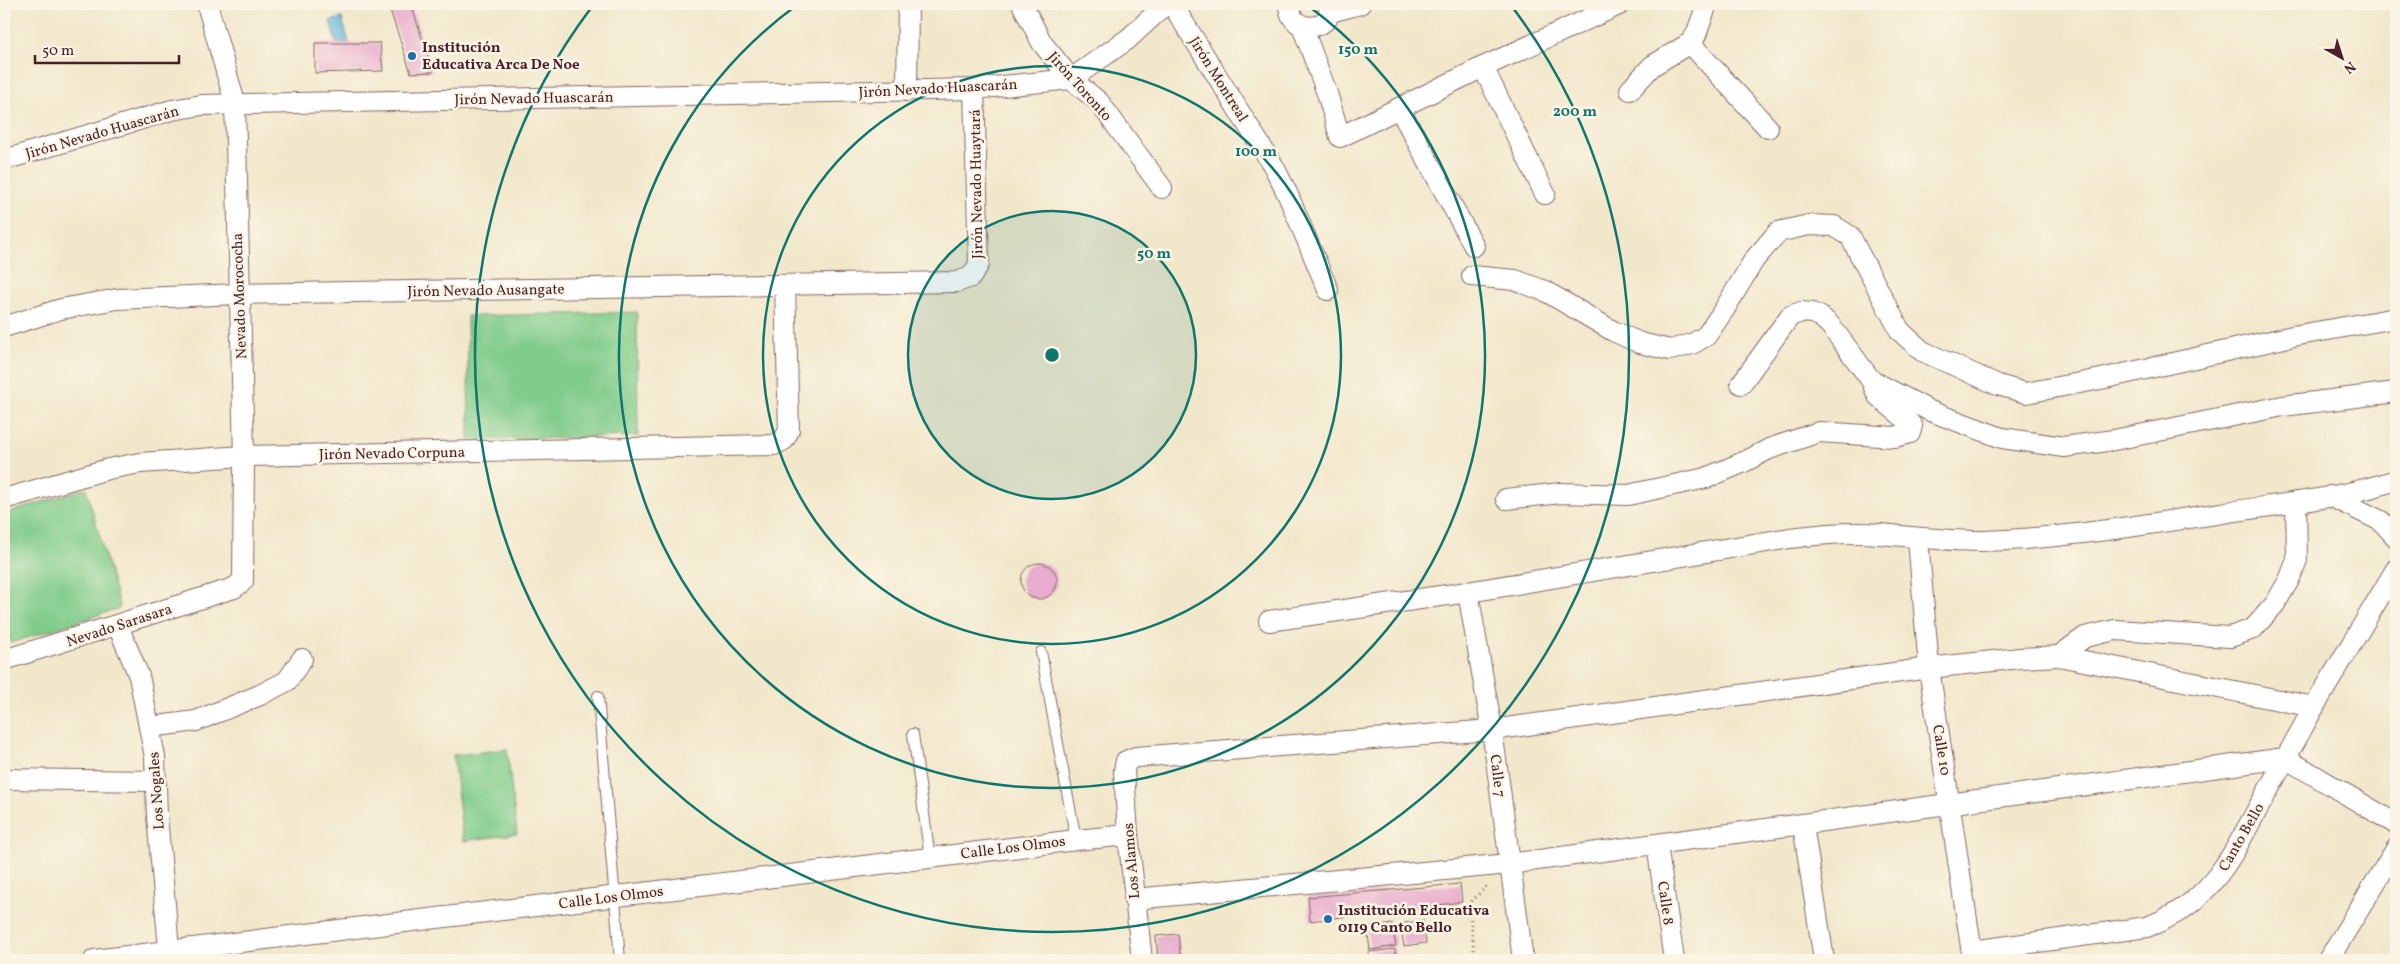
<svg xmlns="http://www.w3.org/2000/svg" width="2400" height="964" font-family="Vollkorn,serif">
<rect width="100%" height="100%" fill="#fcf5e5"/>
<filter id="ink" filterUnits="userSpaceOnUse"><feTurbulence type="fractalNoise" baseFrequency=".02" numOctaves="2"/><feDisplacementMap in="SourceGraphic" scale="10" xChannelSelector="R" yChannelSelector="G"/><feConvolveMatrix kernelMatrix="1 2 1 2 8 2 1 2 1" color-interpolation-filters="sRGB"/></filter>
<filter id="wash" filterUnits="userSpaceOnUse"><feTurbulence type="fractalNoise" baseFrequency=".0096" numOctaves="4" result="noise"/><feDisplacementMap in="SourceGraphic" scale="20" xChannelSelector="R" yChannelSelector="G"/><feGaussianBlur stdDeviation="1.12" result="paint"/><feColorMatrix in="noise" values="0 0 0 0 0 0 0 0 0 0 0 0 0 0 0 0 0 1.4 0 .05"/><feComposite in="paint" operator="in"/></filter>
<g filter="url(#wash)">
<rect width="100%" height="100%" fill="#f1e7cb"/>
<g fill="#80cc8b" stroke="#65765b">
<path d="M637,312l1,124 -169,4 -2,-124z"/>
<path d="M86,488l34,120 -109,35 -7,-23v-106z"/>
<path d="M507,749l10,85 -54,7 -10,-86z"/>
</g>
<path fill="#5db6da" stroke="#546a82" d="M342,18l7,24 -13,1 -6,-22z"/>
<g id="blocks">
<g fill="#e8acce">
<path d="M388,4h23l22,68 -22,1z"/>
<path d="M315,43h65l3,28 -68,2z"/>
<circle cx="1039" cy="581" r="18"/>
<path d="M1460,884l2,18 -152,19 -2,-24z"/>
<path d="M1423,920l3,23 -22,3 -4,-22z"/>
<path d="M1392,924l4,22 -26,4 -3,-22z"/>
<path d="M1178,934l3,26h-23l-2,-24z"/>
<path d="M1395,949l1,11h-27v-8z"/>
</g>
</g>
</g>
<g filter="url(#ink)">
<use href="#blocks" fill-opacity="0" stroke="#846563" stroke-width="1"/>
<g fill="none" stroke-linecap="round" stroke-linejoin="round">
<g stroke="#846563" stroke-width="12">
<g id="service">
<path d="M1041,652l35,188"/>
<path d="M598,696l22,264"/>
<path d="M913,734l17,124"/>
</g>
</g>
<g stroke="#846563" stroke-width="22">
<g id="minor">
<path d="M1022,4l20,39 29,36 28,23 63,86"/>
<path d="M1172,4l102,163 14,28 40,95"/>
<path d="M1289,4c0,22 23,30 38,15l4,-15"/>
<path d="M1330,12l30,-8"/>
<path d="M1302,26l25,67 13,44 143,-70 138,-63"/>
<path d="M1690,43l78,85"/>
<path d="M1483,67l62,127"/>
<path d="M1630,90l22,-24 38,-23 6,-8 11,-31"/>
<path d="M907,91l1,-87"/>
<path d="M1399,108l75,138"/>
<path d="M4,160l168,-50 30,-5 772,-16 97,-10 57,-40 38,-35"/>
<path d="M1472,276l43,4 30,11 68,40 27,12 30,7 22,-6 14,-8 18,-26 30,-50 24,-28 31,-7 25,1 16,10 50,95 22,20 76,34 28,8 75,-14 192,-43 103,-18"/>
<path d="M4,327l57,-18 56,-10 122,-5 718,-12 14,-5 8,-13 -5,-175"/>
<path d="M1741,384l49,-68 11,-4 11,1 9,4 9,8 41,55 59,31 72,27 62,9 50,-7 169,-34 113,-14"/>
<path d="M2330,496l51,25 15,16"/>
<path d="M4,499l104,-30 32,-6 104,-7 530,-11 10,-5 5,-10 -4,-145"/>
<path d="M1506,499l55,-6 67,2 78,-17 38,-16 25,-13 50,-17 76,5 15,-4 2,-7 -4,-5 -30,-25 -7,-16"/>
<path d="M1918,539l11,129 44,292"/>
<path d="M1468,592l24,138 31,230"/>
<path d="M1269,621l199,-29 322,-54c30,-4 60,-7 90,-4 34,3 68,7 102,7 80,-2 160,-16 240,-28 58,-9 118,-14 174,-33"/>
<path d="M118,626l21,50 16,81 2,59 13,144"/>
<path d="M2059,656l26,-19 30,-7 115,7 23,-8 22,-25 14,-24 8,-20 -1,-58"/>
<path d="M4,660l230,-72 9,-7 1,-125 -9,-353 -28,-99"/>
<path d="M150,727l46,-6 64,-26 27,-14 15,-22"/>
<path d="M4,779l151,2"/>
<path d="M1803,825l21,135"/>
<path d="M1657,845l17,115"/>
<path d="M1134,899l375,-35 776,-106 111,66"/>
<path d="M1972,951l175,-24c42,-16 65,-39 88,-77l79,-143 82,-138"/>
<path d="M94,960l982,-120 52,-5"/>
<path d="M1142,960l-14,-125 -4,-64 2,-10 10,-4 356,-27 437,-62 91,-10 39,-2 255,51"/>
<path d="M2328,960l68,-111"/>
</g>
</g>
<path stroke="#846563" stroke-width="3" stroke-dasharray="1 4" stroke-linecap="butt" d="M1475,960l-6,-56 18,-18"/>
<use href="#service" stroke="#fff" stroke-width="10"/>
<use href="#minor" stroke="#fff" stroke-width="20"/>
</g>
</g>
<circle cx="1052" cy="355" r="144" fill="#0f766e" fill-opacity=".12"/>
<g fill="none" stroke="#0f766e" stroke-width="2.5">
<circle cx="1052" cy="355" r="144"/>
<circle cx="1052" cy="355" r="289"/>
<path d="M1307 5A433 433 0 1 1 797 5"/>
<path d="M1513 8A577 577 0 1 1 591 8"/>
</g>
<g fill="#1f6fb2" stroke="#fcf5e5" stroke-width="2">
<circle cx="412" cy="56" r="5"/>
<circle cx="1328" cy="919" r="5"/>
</g>
<g text-anchor="middle" stroke-width="5" stroke-linejoin="round" paint-order="stroke">
<g font-size="15" font-weight="bold" fill="#4a1f2b" stroke="#fcf5e5" text-anchor="start">
<text x="422" y="52">Institución<tspan x="422" dy="17">Educativa Arca De Noe</tspan></text>
<text x="1338" y="915">Institución Educativa<tspan x="1338" dy="17">0119 Canto Bello</tspan></text>
</g>
<g font-size="15" fill="#4a1f2b" stroke="#fcf5e5">
<text transform="translate(1219 79) rotate(58)" y="5">Jirón Montreal</text>
<text transform="translate(1080 86) rotate(48)" y="5">Jirón Toronto</text>
<text transform="translate(938 88) rotate(-3)" y="5">Jirón Nevado Huascarán</text>
<text transform="translate(534 98) rotate(-1)" y="5">Jirón Nevado Huascarán</text>
<text transform="translate(102 132) rotate(-16)" y="5">Jirón Nevado Huascarán</text>
<text transform="translate(976 184) rotate(-91)" y="5">Jirón Nevado Huaytará</text>
<text transform="translate(486 290) rotate(-1)" y="5">Jirón Nevado Ausangate</text>
<text transform="translate(239 296) rotate(-92)" y="5">Nevado Morococha</text>
<text transform="translate(392 453) rotate(-1)" y="5">Jirón Nevado Corpuna</text>
<text transform="translate(119 625) rotate(-18)" y="5">Nevado Sarasara</text>
<text transform="translate(1942 750) rotate(81)" y="5">Calle 10</text>
<text transform="translate(1498 776) rotate(83)" y="5">Calle 7</text>
<text transform="translate(156 791) rotate(-94)" y="5">Los Nogales</text>
<text transform="translate(2241 837) rotate(-60)" y="5">Canto Bello</text>
<text transform="translate(1013 847) rotate(-7)" y="5">Calle Los Olmos</text>
<text transform="translate(1131 861) rotate(-95)" y="5">Los Alamos</text>
<text transform="translate(611 897) rotate(-7)" y="5">Calle Los Olmos</text>
<text transform="translate(1666 903) rotate(82)" y="5">Calle 8</text>
</g>
</g>
<circle cx="1052" cy="355" r="8" fill="#0f766e" stroke="#fcf5e5" stroke-width="2.5"/>
<g font-size="15" text-anchor="middle" font-weight="bold" fill="#0f766e" stroke="#fcf5e5" stroke-width="5" stroke-linejoin="round" paint-order="stroke">
<text x="1358" y="54">150 m</text>
<text x="1575" y="116">200 m</text>
<text x="1256" y="156">100 m</text>
<text x="1154" y="258">50 m</text>
</g>
<rect width="2400" height="964" fill="none" stroke="#fcf5e5" stroke-width="20"/>
<g transform="translate(2342 58) rotate(141)" stroke="#fcf5e5" stroke-width="4" paint-order="stroke">
<path d="M0-4L9 19L0 12L-9 19Z" fill="#4a1f2b"/>
<text y="-8" font-size="14" font-weight="bold" text-anchor="middle" fill="#4a1f2b">N</text>
</g>
<path d="M35 55v8h144v-8" fill="none" stroke="#4a1f2b" stroke-width="2.5"/>
<text x="42" y="55" font-size="15" fill="#4a1f2b" stroke="#fcf5e5" stroke-width="4" paint-order="stroke">50 m</text>
</svg>
